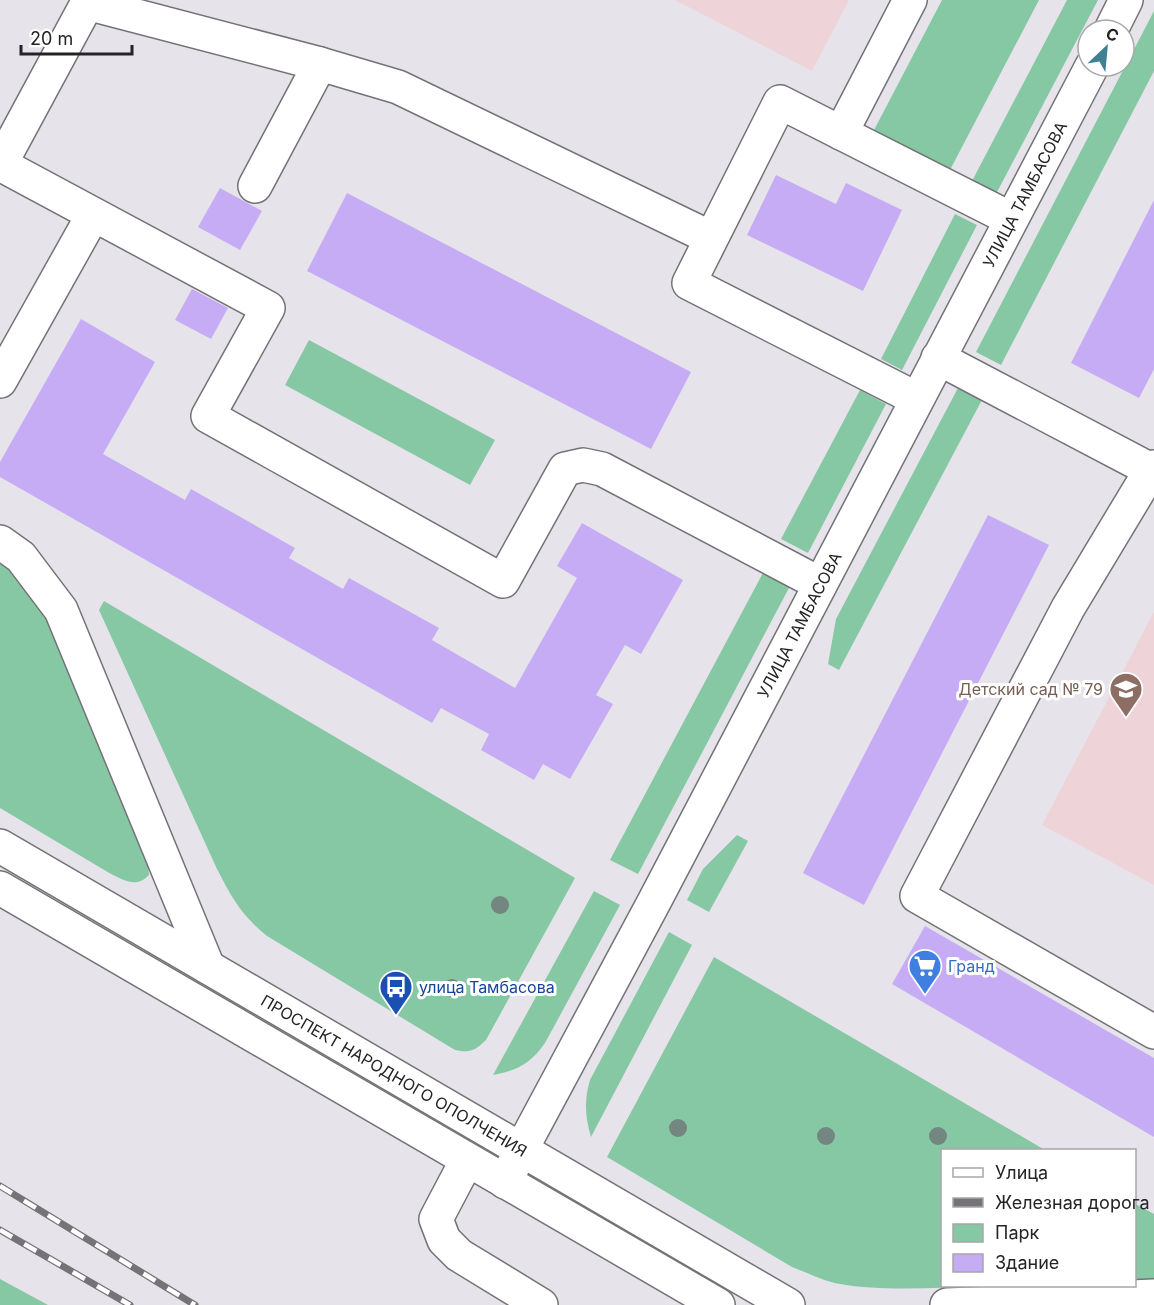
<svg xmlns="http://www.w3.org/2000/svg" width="1154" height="1305" font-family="Inter,sans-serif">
<rect width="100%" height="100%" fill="#e6e4ea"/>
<g fill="#eed3d8">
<path d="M675,0h174l-37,71z"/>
<path d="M1154,612v273l-112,-60z"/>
</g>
<g fill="#86c8a3">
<path d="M942,0h97l-89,170 -76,-40z"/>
<path d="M1067,0h31l-102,194 -24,-13z"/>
<path d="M1154,11v60l-153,294 -25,-13z"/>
<path d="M955,214l22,11 -75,145 -21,-11z"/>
<path d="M309,340l186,100 -25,45 -185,-100z"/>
<path d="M959,386l24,12 -144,272 -11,-6 8,-45z"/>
<path d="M860,390l26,14 -78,149 -27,-14z"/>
<path d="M0,560l40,35 108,266 1,14c-13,13 -23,6 -38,-1l-111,-66z"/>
<path d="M764,571l26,15 -152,288 -28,-14z"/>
<path d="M104,601l471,277 -89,162c-12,11 -15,13 -31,10l-188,-114c-26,-21 -35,-38 -50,-67l-118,-259z"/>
<path d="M737,835l11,6 -39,71 -22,-12 16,-31z"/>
<path d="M594,891l26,14 -75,138c-15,21 -27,27 -52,32z"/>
<path d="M669,932l23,13 -101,192c-6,-20 -7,-37 -1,-57z"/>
<path d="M714,957l331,193h-103v136h47c-48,1 -102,6 -149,-2 -17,-3 -32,-11 -48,-17l-185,-110z"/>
<path d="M1134,1203l20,11v67l-19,1z"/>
<path d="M0,1279l48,26h-48z"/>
</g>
<g fill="#c6acf5">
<path d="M776,175l60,29 10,-21 56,27 -39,81 -116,-56z"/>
<path d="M220,188l42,23 -22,39 -42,-23z"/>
<path d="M347,193l344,179 -40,77 -344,-178z"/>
<path d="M1154,200v169l-15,29 -68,-35z"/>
<path d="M192,289l36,19 -17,31 -36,-19z"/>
<path d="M81,319l74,43 -52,92 82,46 6,-11 104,59 -6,10 54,31 6,-11 90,50 -7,12 83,48 62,-110 -20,-12 25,-43 101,57 -42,74 -16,-9 -29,50 17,9 -43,75 -27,-15 -9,16 -53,-30 8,-16 -48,-26 -9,15 -432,-246v-15z"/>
<path d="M988,515l61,30 -185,360 -61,-32z"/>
<path d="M925,926l229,132v79l-262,-153z"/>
</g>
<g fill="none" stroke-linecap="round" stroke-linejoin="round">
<g stroke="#747277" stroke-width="36">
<g id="minor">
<path d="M87,3l233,61 78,23 313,151"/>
<path d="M1111,30l15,-30"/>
<path d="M841,133l69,-133"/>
<path d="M0,164l268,144 -60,108 295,165 62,-112 18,-4 19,4 218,115"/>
<path d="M0,165l89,-165"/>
<path d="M255,186l65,-122"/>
<path d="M938,358l213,112"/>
<path d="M0,381l93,-166"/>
<path d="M917,399l-228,-116 91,-181 231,117"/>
<path d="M1154,467l-3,3 -83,138 -151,288 237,136"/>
<path d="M0,542l21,15 40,53 147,357"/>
<path id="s1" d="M0,846l788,459"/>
<path d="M0,888l718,417"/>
<path d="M467,1160l-31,59 8,21 15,15 82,50"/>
<path id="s2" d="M505,1182l16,-32 133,-248 438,-836"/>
<path d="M947,1305l207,-9"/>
</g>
</g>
<use href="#minor" stroke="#fff" stroke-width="33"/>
<g stroke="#757377" stroke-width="7">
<g id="rail">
<path d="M0,1186l195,119"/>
<path d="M0,1230l130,75"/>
</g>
</g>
<use href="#rail" stroke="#fff" stroke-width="4.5" stroke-dasharray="14" stroke-linecap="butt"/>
</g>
<g fill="#73867f">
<circle cx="500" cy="905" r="9"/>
<circle cx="452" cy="988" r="9"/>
<circle cx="678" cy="1128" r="9"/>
<circle cx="826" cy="1136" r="9"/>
<circle cx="938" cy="1136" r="9"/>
</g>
<defs>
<g id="school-pin" transform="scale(1.725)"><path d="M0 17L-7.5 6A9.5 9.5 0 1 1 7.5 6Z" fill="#8d6e63" stroke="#fff"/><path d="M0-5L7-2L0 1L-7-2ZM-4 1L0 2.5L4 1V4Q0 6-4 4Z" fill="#fff"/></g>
<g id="supermarket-pin" transform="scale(1.725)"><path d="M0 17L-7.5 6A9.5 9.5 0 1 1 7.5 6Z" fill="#3f7fe0" stroke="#fff"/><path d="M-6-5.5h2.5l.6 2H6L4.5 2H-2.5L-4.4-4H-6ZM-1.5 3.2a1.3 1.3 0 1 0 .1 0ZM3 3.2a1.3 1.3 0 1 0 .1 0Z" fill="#fff"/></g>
<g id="bus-pin" transform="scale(1.725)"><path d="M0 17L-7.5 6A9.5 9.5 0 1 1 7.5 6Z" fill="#1a4fb4" stroke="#fff"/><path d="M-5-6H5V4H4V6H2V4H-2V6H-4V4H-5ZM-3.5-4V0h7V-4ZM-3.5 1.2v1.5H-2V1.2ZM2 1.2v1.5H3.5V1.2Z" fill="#fff"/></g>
</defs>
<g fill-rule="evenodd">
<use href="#school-pin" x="1126" y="689"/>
<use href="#supermarket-pin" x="925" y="966"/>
<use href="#bus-pin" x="396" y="987"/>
</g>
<g text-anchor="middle" stroke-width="6" stroke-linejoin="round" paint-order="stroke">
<g font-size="16" fill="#242325" stroke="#fff">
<text dy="6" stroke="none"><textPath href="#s2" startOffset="1116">УЛИЦА ТАМБАСОВА</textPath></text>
<text dy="6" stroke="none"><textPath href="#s2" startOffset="630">УЛИЦА ТАМБАСОВА</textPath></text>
<text dy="6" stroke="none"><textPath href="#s1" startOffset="456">ПРОСПЕКТ НАРОДНОГО ОПОЛЧЕНИЯ</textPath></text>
</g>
<g font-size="16" fill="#785e54" stroke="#fff" text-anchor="end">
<text x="1103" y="695">Детский сад № 79</text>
</g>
<g font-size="16" fill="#366cbe" stroke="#fff" text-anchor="start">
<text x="948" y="972">Гранд</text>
</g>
<g font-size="16" fill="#164399" stroke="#fff" text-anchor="start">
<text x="419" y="993">улица Тамбасова</text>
</g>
</g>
<rect x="941" y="1149" width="195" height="138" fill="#ffffff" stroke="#a7a7a8" stroke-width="1.5"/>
<rect x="953" y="1168" width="30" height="9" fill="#ffffff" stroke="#a7a7a8" stroke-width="1.5"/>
<text x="995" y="1179" font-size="18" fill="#242325">Улица</text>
<rect x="953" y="1198" width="30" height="9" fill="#757377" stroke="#a7a7a8" stroke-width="1.5"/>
<text x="995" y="1209" font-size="18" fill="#242325">Железная дорога</text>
<rect x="953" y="1224" width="30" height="18" fill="#86c8a3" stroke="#a7a7a8" stroke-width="1.5"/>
<text x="995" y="1239" font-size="18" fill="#242325">Парк</text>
<rect x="953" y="1254" width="30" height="18" fill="#c6acf5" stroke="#a7a7a8" stroke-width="1.5"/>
<text x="995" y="1269" font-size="18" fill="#242325">Здание</text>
<g transform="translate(1106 48) rotate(26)"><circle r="28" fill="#ffffff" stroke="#a7a7a8" stroke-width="1.5"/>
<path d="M0-4.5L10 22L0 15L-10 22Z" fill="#408094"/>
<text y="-9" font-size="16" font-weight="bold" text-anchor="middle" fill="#242325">С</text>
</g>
<path d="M21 45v9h111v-9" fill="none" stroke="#242325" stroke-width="3"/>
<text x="30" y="45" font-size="18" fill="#242325" stroke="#ffffff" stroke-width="4.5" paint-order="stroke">20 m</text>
</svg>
